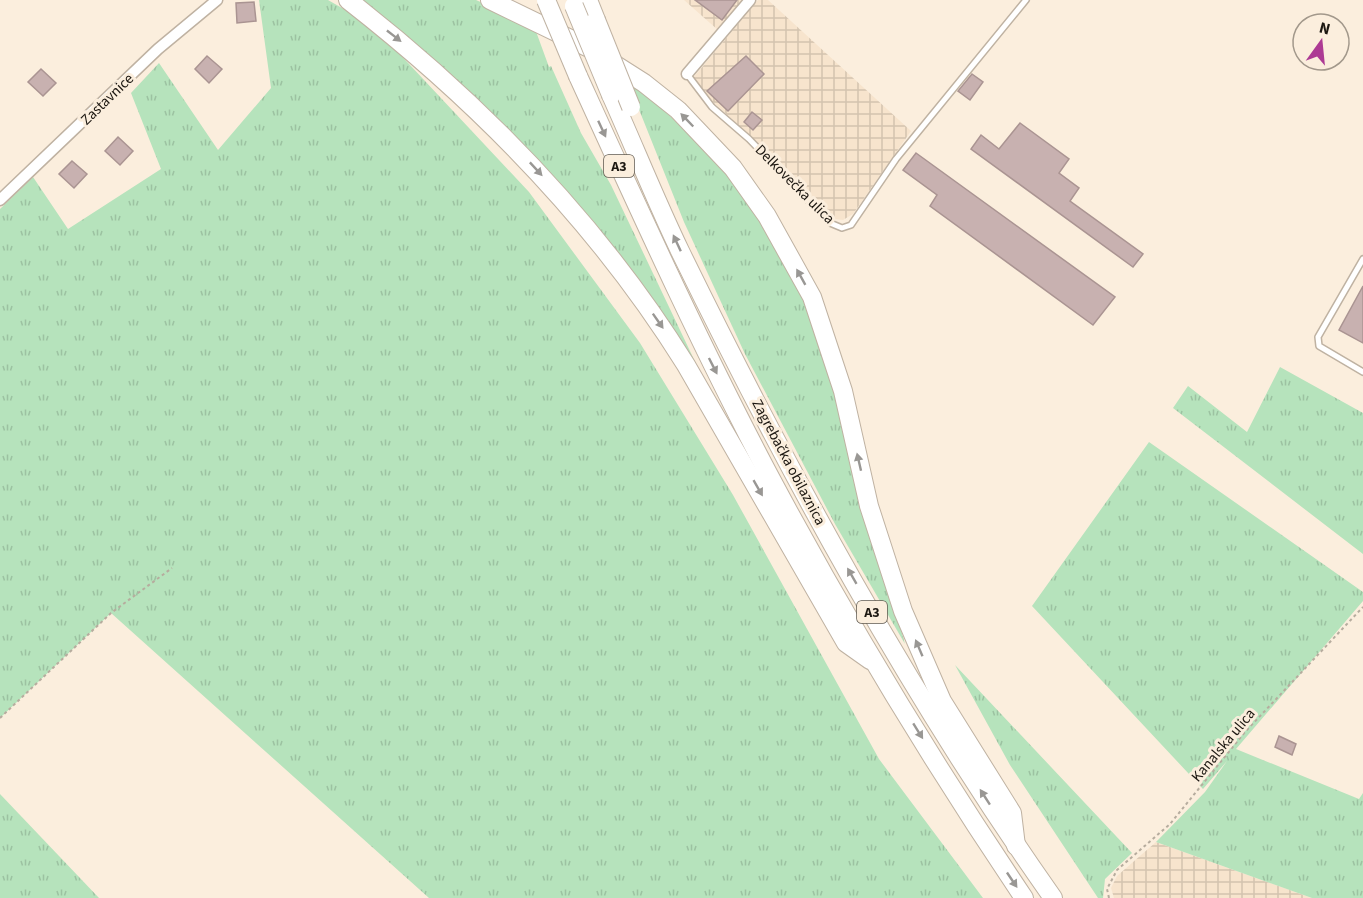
<svg xmlns="http://www.w3.org/2000/svg" width="1363" height="898" font-family="'Source Sans 3',sans-serif">
<defs>
<pattern id="industrial-grid" width="8" height="8" patternUnits="userSpaceOnUse" patternTransform="scale(1.5)"><rect width="8" height="8" fill="#f7e4cd"/><path d="M0 4h8M4 0v8" fill="none" stroke="#d3c3af"/></pattern>
<pattern id="grass-tufts" width="24" height="20" patternUnits="userSpaceOnUse" patternTransform="scale(1.5)"><rect width="24" height="20" fill="#b6e3bc"/><path d="M3 7l-1-3M5 7V3M7 7l1-3M15 17l-1-3M17 17v-4M19 17l1-3" fill="none" stroke="#9cc2a1"/></pattern>
</defs>
<rect width="100%" height="100%" fill="#fbeedd"/>
<g fill="url(#industrial-grid)">
<path d="M684,0h60l-25,31z"/>
<path d="M758,0h10l143,131 -58,83 -10,6 -9,-1 -16,-14 -33,-36 -79,-74 -13,-17z"/>
<path d="M1156,842l156,56h-198l-3,-10 6,-12z"/>
</g>
<g fill="url(#grass-tufts)">
<path d="M259,0h69l21,12 46,37 134,143 111,151 93,152 146,264 104,139h-554l-318,-285 -111,105v-509l33,-32 35,52 93,-60 -30,-76 28,-30 59,87 53,-62z"/>
<path d="M360,0h116l58,26 15,41 2,-1 30,67 30,52 88,185 -210,-260 -50,-46z"/>
<path d="M628,82l37,29 63,63 40,57 30,56 29,76 78,281 -70,-120 -90,-170 -61,-132z"/>
<path d="M1280,367l83,46v141l-190,-146 15,-22 59,46z"/>
<path d="M1149,442l214,150v9l-127,148 123,50 4,-6v105h-51l-156,-56 49,-50 22,-31 -24,28 -171,-183z"/>
<path d="M955,665l177,188 -27,26 -2,19h-5l-88,-133z"/>
<path d="M0,794l99,104h-99z"/>
</g>
<g fill="#c8b1b0" stroke="#aa9492" stroke-width="1.5">
<path d="M695,0h42l-15,20z"/>
<path d="M254,2l2,19 -19,2 -1,-20z"/>
<path d="M207,56l15,13 -13,14 -14,-14z"/>
<path d="M746,56l18,18 -36,37 -21,-20z"/>
<path d="M41,69l15,14 -13,13 -15,-14z"/>
<path d="M972,74l11,8 -13,18 -12,-9z"/>
<path d="M752,112l10,8 -9,10 -9,-8z"/>
<path d="M1020,123l49,36 -10,14 20,15 -9,13 73,53 -10,13 -162,-118 10,-14 18,14z"/>
<path d="M118,137l15,14 -13,14 -15,-14z"/>
<path d="M916,153l199,144 -22,28 -163,-119 7,-11 -34,-25z"/>
<path d="M72,161l15,13 -13,14 -15,-14z"/>
<path d="M1363,286v57l-24,-13z"/>
<path d="M1279,736l17,8 -4,11 -17,-8z"/>
</g>
<g fill="none" stroke-linecap="round" stroke-linejoin="round">
<g stroke="#bfb2a2" stroke-width="8">
<g id="lane">
<path d="M687,74l25,33 37,32 81,84 12,5 9,-3 45,-66 130,-159"/>
<path d="M1363,259l-45,78 1,9 44,26"/>
</g>
</g>
<g stroke="#bfb2a2" stroke-width="13">
<g id="street">
<path d="M687,74l63,-74"/>
<path d="M0,200l158,-151 59,-49"/>
</g>
</g>
<g stroke="#bfb2a2" stroke-width="20">
<g id="highway">
<path d="M348,0c132,103 249,222 338,365l160,278 24,17"/>
<path d="M490,0l99,48 55,35 34,27 55,58 34,48 45,81 31,94 26,115 34,105 39,90 70,112 4,33"/>
<path d="M588,0l8,20"/>
<path d="M578,76c62,136 123,271 193,403 77,144 162,284 253,419"/>
<path d="M611,95c23,51 44,104 69,156 109,223 229,443 373,647"/>
</g>
</g>
<g stroke="#b6ac9e" stroke-width="2" stroke-dasharray="3 3" stroke-linecap="butt">
<path d="M0,718l111,-105 61,-45"/>
<path d="M1109,898l-2,-9 10,-19 53,-46 75,-92 118,-125"/>
</g>
<use href="#lane" stroke="#fff" stroke-width="5"/>
<use href="#street" stroke="#fff" stroke-width="10"/>
<use href="#highway" stroke="#fff" stroke-width="18"/>
<g stroke="#bfb2a2" stroke-width="20" stroke-linecap="butt">
<g id="highway-bridge">
<path d="M546,0l32,76"/>
<path d="M574,6l37,89"/>
<path d="M596,20l35,87"/>
</g>
</g>
<use href="#highway-bridge" stroke="#fff" stroke-width="18"/>
</g>
<defs><path id="oneway-solid" d="M-6-.8H1V-3.2L6.5 0L1 3.2V.8H-6Z" transform="scale(1.5)"/></defs>
<g fill="#999794">
<use href="#oneway-solid" transform="translate(394 36) rotate(38)"/>
<use href="#oneway-solid" transform="translate(687 120) rotate(-134)"/>
<use href="#oneway-solid" transform="translate(602 129) rotate(65)"/>
<use href="#oneway-solid" transform="translate(536 169) rotate(47)"/>
<use href="#oneway-solid" transform="translate(677 243) rotate(-115)"/>
<use href="#oneway-solid" transform="translate(801 277) rotate(-119)"/>
<use href="#oneway-solid" transform="translate(658 321) rotate(55)"/>
<use href="#oneway-solid" transform="translate(713 366) rotate(63)"/>
<use href="#oneway-solid" transform="translate(859 462) rotate(-103)"/>
<use href="#oneway-solid" transform="translate(758 488) rotate(60)"/>
<use href="#oneway-solid" transform="translate(852 576) rotate(-120)"/>
<use href="#oneway-solid" transform="translate(919 648) rotate(-113)"/>
<use href="#oneway-solid" transform="translate(918 731) rotate(58)"/>
<use href="#oneway-solid" transform="translate(985 797) rotate(-123)"/>
<use href="#oneway-solid" transform="translate(1012 880) rotate(56)"/>
</g>
<g text-anchor="middle" stroke-width="6" stroke-linejoin="round" paint-order="stroke">
<g fill="#fbeedd" stroke="#5f584e" stroke-width="1.5">
<rect x="604" y="155" width="30" height="22" rx="4.5"/>
<rect x="857" y="601" width="30" height="22" rx="4.5"/>
</g>
<g font-size="14" font-weight="bold" fill="#1c1711">
<text x="619" y="171">A3</text>
<text x="872" y="617">A3</text>
</g>
<g font-size="15" fill="#1c1711" stroke="#fbeedd">
<text transform="translate(107 99) rotate(-44)" y="5">Zastavnice</text>
<text transform="translate(795 184) rotate(45)" y="5">Delkovečka ulica</text>
<text transform="translate(789 462) rotate(62)" y="5">Zagrebačka obilaznica</text>
<text transform="translate(1223 745) rotate(-50)" y="5">Kanalska ulica</text>
</g>
</g>
<g transform="translate(1321 42) rotate(15)"><circle r="28" fill="#fbeedd" stroke="#a2988b" stroke-width="1.5"/>
<path d="M0-4.5L10 22L0 15L-10 22Z" fill="#ad3a94"/>
<text y="-9" font-size="16" font-weight="bold" text-anchor="middle" fill="#1c1711">N</text>
</g>
</svg>
